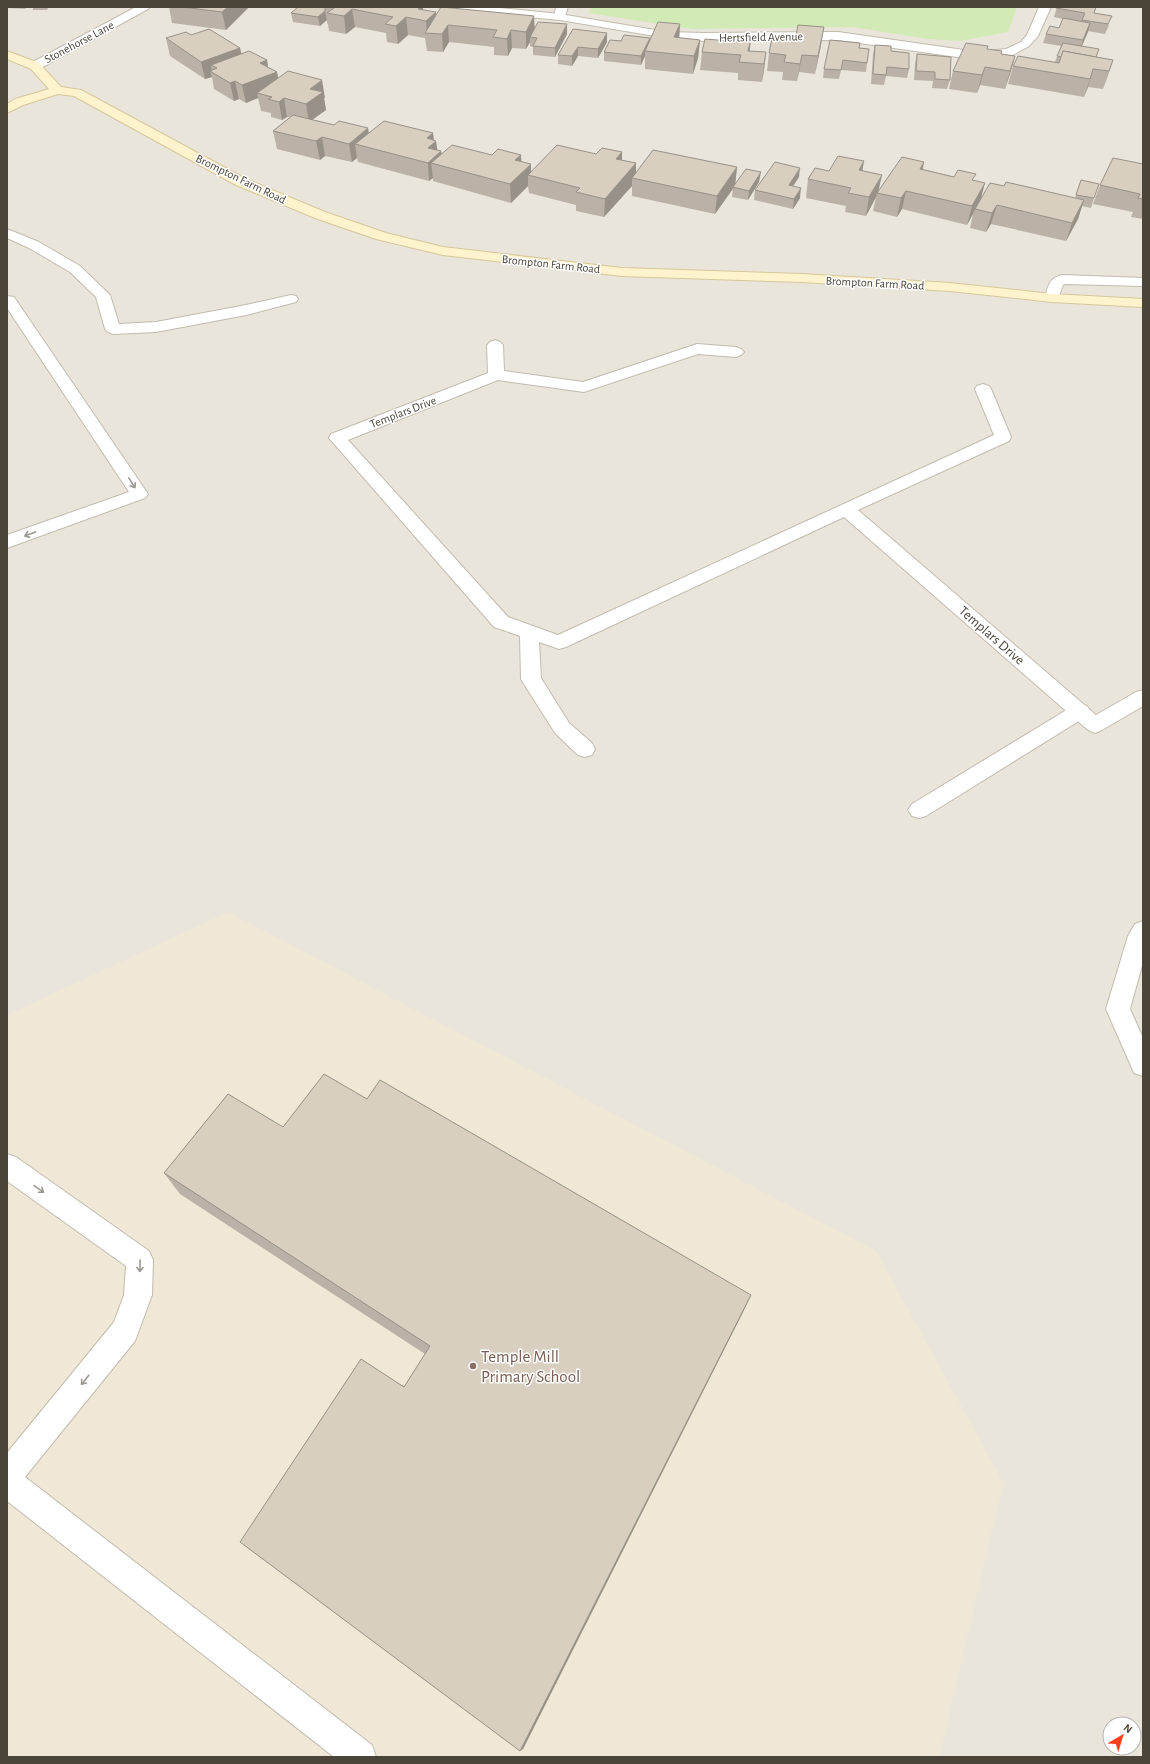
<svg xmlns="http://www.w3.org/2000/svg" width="1150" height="1764" font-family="'Alegreya Sans',sans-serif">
<rect width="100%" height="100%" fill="#f6f3ec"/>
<path fill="#eae5da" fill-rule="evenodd" d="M7,7h1136v1750h-1136zM1110,1724h24v24h-24z"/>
<path fill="#efe8d6" d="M228,912l648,339 127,231 -64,275h-932v-742z"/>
<path fill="#d2eab5" d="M593,7h424l-9,25 -48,9 -32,-2 -76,-12 -160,2 -104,-16z"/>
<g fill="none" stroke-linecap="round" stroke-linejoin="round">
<g stroke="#c2bbae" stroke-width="2">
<g id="lane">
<path d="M556,7h12l-4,12h-8l-2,-2z"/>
<path d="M7,229l32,13 41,24 30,29 9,29 37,-2 90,-17 45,-10 5,1 2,3 -2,3 -50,13 -90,17 -43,2 -5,-2 -3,-3 -9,-32 -26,-25 -41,-24 -22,-10z"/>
<path d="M1062,275l81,3v8l-78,-2 -2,1 -6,16 -5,1 -5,-1 -2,-3c3,-12 4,-20 17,-23z"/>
<path d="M7,296l7,1 134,197 -3,4 -138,50v-13l122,-43 -122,-184z"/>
<path d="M1080,704l7,2 3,5 -3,5 -161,100 -7,2 -7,-2 -4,-6 4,-6 161,-98z"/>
<path d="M1143,921v41l-13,47 13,29v38l-9,-3 -28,-64 22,-73 7,-12z"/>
<path d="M7,1154l9,3 133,94 4,9 -1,35 -17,46 -110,136 347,268 4,12h-42l-327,-256v-48l107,-131 10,-27 2,-29 -119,-85z"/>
</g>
</g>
<g stroke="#c2bbae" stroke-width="2">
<g id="street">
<path d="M136,7h14l-2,2 -109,60h-8l-2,-3 2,-3z"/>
<path d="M447,7h42l71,7 107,18 37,1 134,-1 140,20 28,-3 15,-7 6,-7 12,-28h12l-13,29 -9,10 -16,9 -35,5 -140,-20 -134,1 -37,-3 -107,-18 -107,-10z"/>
<path d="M495,340l5,2 3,3 1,26 79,11 114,-38 39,3 5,2 3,3 -3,3 -5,2 -38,-3 -114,38 -86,-12 -150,60 160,177 50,18 436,-200 -19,-46 2,-3 6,-2 6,2 2,3 20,48 -2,4 -151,69 238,205 40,-23 7,-2v16l-41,24 -7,3 -7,-3 -244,-213 -278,130 -7,2 -20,-7 2,36 28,45 23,20 3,6 -3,6 -7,2 -7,-2 -23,-22 -31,-49 -3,-5 -1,-43 -26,-9 -165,-189 2,-4 157,-61 -1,-28 3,-3z"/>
</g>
</g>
<g stroke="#d6c79b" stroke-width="2">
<path id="secondary" d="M7,51l32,12 22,24 20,3 165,89 79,33 61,21 57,14 179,21 180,6 148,9 102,11 91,5v8l-91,-5 -102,-11 -148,-9 -180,-6 -179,-21 -67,-16 -61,-21 -79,-33 -162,-89 -16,-2 -35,11 -16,8v-9l8,-5 34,-10 -18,-20 -24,-10z"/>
</g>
<use href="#lane" fill="#fff" fill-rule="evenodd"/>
<use href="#street" fill="#fff" fill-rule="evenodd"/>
<use href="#secondary" fill="#fff3cd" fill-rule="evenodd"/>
</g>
<g fill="#bab2a6">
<path d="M7,7h20l-2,2 -18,-1z"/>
<path d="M33,7h16l-2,3h-14z"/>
<path d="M53,7h31l-1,1z"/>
<path d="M169,7h79v1l-22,22 -54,-7z"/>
<path d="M298,7h125v3l13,5 98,1v13l33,5 -12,23 -22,-2v-8l-3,-1v-4l-4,7 -14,-1 -4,8 -14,-1v-8l-45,-5 -6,10 -16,-1 -2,-13 -17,-3 -10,9 -11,-2 -1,-9 -31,-6 -9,7 -17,-3 -1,-7 -1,-1v-3l-7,6 -27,-4 -2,-9z"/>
<path d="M1057,7l37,6 15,12 -4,9 -17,-3 -6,15 14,11 17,3 -10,29 -15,-2 -4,10 -76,-13 5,-18 42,-4 6,-16 -18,-3 3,-9 13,-6 4,-9 -9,-2z"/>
<path d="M680,24l-1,14 21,2 -2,18 -5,16 -48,-5v-13l-4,9 -37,-4v-9l17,-11 29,-3v3z"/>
<path d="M573,29l34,13 -9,16 -20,-2 -6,10 -14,-2v-9z"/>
<path d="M191,35l49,13 1,5 26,7 1,7 9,5 1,6 47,20h-1l2,12 -14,10 22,5 34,3 1,5h64l1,7 3,10 4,1 1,3 79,1v7l10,2v8l65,-18 26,-2v8l14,3v10l101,-6 -2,18 24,-3 -11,18 -16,-3 1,-9 -18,26 -83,-18v-10l-28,31 -28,-6v-6l-47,-12 -1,-7 -17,17 -78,-22v-3l-4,3 -71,-19 -1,-4 -5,4 -27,-6 -5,4 -43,-11 -4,-18 18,-14h-4l-5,3 -11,-3v-4l-10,-2 -3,-13 -12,5 -7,-4 -5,2 -20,-12 -2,-12 -7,2 -35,-23 -4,-18z"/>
<path d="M821,45l-6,29 -16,-2 -2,9 -15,-1 1,-8 -16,-1 2,-18z"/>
<path d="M875,45l16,6 18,18 -2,9 -21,-2 -2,9 -13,-1 2,-30z"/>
<path d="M859,48l8,15 -1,9 -25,-2 -2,9 -16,-1 1,-9z"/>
<path d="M749,51l17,1 -2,18 -2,12 -24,-2v-7l-38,-3 2,-18z"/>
<path d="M917,54l33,26 -3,9 -15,-1 1,-7 -19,-1 1,-16z"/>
<path d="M1002,54l13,2 -5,18 -5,15 -25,-4 -3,8 -28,-4 4,-18z"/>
<path d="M924,162l-1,7 31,8 20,3 8,17 22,-11 71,12 6,-18 13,18 -3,10 -9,-2 -4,13 -12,22 -75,-17 -5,8 -16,-4 3,-14 -6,11 -65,-16 -5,8 -24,-6 3,-14 -10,19 -21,-4 1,-6 -40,-8 2,-19 21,-8h33l16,20z"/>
<path d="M1143,164v55l-12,-2 2,-5 -40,-8 7,-19z"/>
<path d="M799,177l-6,9 7,12 -7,11 -39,-9 1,-10z"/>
<path d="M367,1099l384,196 -8,17 -220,437 -3,2 -95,-397 -245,-160 -16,-21 119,-46z"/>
</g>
<g fill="#979187">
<path d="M228,7h20v1l-22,22 -4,-18z"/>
<path d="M420,7h3l1,13 -6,-11z"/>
<path d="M352,9l3,18 -9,7 -2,-18z"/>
<path d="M325,11l2,9 -7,6 -2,-9z"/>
<path d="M436,12l1,17 -10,4 -1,-12z"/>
<path d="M534,16l1,17 -5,4v5l-4,7v-17z"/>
<path d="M406,17l2,18 -10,9 -2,-18z"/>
<path d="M1090,23l-2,9 -8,18 3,-10z"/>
<path d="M567,24v10l-12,23v-9z"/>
<path d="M680,24l-1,17 -6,14 1,-18z"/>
<path d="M448,25l1,17 -6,10 -1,-18z"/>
<path d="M824,27l-3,18 -6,29 3,-18z"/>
<path d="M511,30l1,18 -4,8 -1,-17z"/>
<path d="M607,33v9l-9,16v-9z"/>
<path d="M650,38v9l-5,4v5l-4,9v-9z"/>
<path d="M751,39l-2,18 -1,-6z"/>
<path d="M700,40l-2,18 -5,16 1,-18z"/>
<path d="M578,47v9l-6,10v-10z"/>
<path d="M240,48l4,18 -27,2 -6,-3 1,7 -2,-1 2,6 -7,2 -4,-17z"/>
<path d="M766,52l-2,18 -2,12 2,-18z"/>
<path d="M802,55l-3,17 -2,9 3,-17z"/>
<path d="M1015,56l-5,18 -5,15 5,-18z"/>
<path d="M267,60l2,15 8,-3 3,18 -23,3 1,5 -12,5 -4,-18 18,-22z"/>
<path d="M1113,60l-6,18 -4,11 6,-18z"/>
<path d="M985,67l-5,18 -3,8 5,-18z"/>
<path d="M1093,69l-5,18 -4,10 6,-18z"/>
<path d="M322,80l3,18h-1l2,12 -17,12 -3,-18 4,-15z"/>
<path d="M235,81l4,18 -5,2 -4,-18z"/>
<path d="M284,98l3,19 -5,3 -3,-18z"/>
<path d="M368,128l2,19 -15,-3 2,14 -5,4 -3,-18z"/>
<path d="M433,133l1,10 2,-2 2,13 3,-3 2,15 -12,-3 2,15 -4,3 -1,-18 -1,-25z"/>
<path d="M322,137l3,19 -5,4 -4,-19z"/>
<path d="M622,152v19l-6,-12z"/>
<path d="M521,155l1,18 9,-9v12l-3,-1v11l-17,17 -1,-19 5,-24z"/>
<path d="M864,161l-3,18 -2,-9z"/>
<path d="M924,162l-4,18v-11z"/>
<path d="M636,163v15h-4v8l-28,31 1,-18z"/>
<path d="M737,167l-2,19 -20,28 2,-18z"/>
<path d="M800,168l-1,9 -12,18 2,-10z"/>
<path d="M761,172l-2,10 -11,18 1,-9z"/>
<path d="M882,175l-4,18h-1l-1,4 -10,19 3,-19z"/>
<path d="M985,183l-5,19 -5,7 -2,5 -6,11 5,-19z"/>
<path d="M801,188l-1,10 -7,11 1,-10z"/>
<path d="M906,191l-4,18 -5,8 4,-19z"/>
<path d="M1084,200l-6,19 -12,22 6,-18z"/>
<path d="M997,205l-6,19 -5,8 6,-19z"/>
<path d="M751,1295l-8,17 -220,437 -3,2z"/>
</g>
<g fill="#d8cfc1" stroke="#979187">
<path d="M182,7h46l-6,5z"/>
<path d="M298,7h27v4l-7,6 -27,-4z"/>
<path d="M330,7h90l-2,2 18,3 -10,9 -20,-4 -10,9 -11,-2 8,-7 -41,-8 -8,7 -17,-3 7,-5z"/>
<path d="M441,7l93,9 -8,16 -15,-2 -4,9 -14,-2 4,-7 -49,-5 -6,9 -17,-1z"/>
<path d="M1057,7h39l-2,6 18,3 -4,8 -26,-4 3,-7 -29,-5z"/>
<path d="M1063,18l27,5 -7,17 -37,-6 4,-8 9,2z"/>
<path d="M538,22l29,2 -12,24 -22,-2 4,-8 -7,-1z"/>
<path d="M658,22l22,2 -6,13 26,3 -6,16 -49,-5z"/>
<path d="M798,25l26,2 -6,29 -16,-1 -2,9 -16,-2 2,-7 -17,-2 3,-15 23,2z"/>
<path d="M209,29l31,19 -39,14 -35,-24 20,-6 5,3z"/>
<path d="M573,29l34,4 -9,16 -20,-2 -6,9 -14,-1z"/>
<path d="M624,35l26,3 -9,18 -37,-4 6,-12 11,1z"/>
<path d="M731,37l20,2 -3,12 18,1 -2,12 -25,-2 2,-7 -39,-3 3,-13 25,2z"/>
<path d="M830,40l30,3 -1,5 10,1 -2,14 -24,-3 -2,10 -17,-1z"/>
<path d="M966,43l22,3 -1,3 15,2 -1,3 14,2 -5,15 -25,-4 -3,8 -29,-4z"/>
<path d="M1063,43l36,6 -3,8 -33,-6 -2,6 -4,-1z"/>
<path d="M875,45l16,1v5l18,2v16l-22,-2 -1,8 -13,-1z"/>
<path d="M249,51l18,9 -7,3 17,9 -35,13 -7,-4 -5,2 -20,-12 7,-3 -6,-3z"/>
<path d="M1063,51l50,9 -4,11 -16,-2 -3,10 -77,-13 5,-10 41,7z"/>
<path d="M917,54l34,3 -1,23 -15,-1v-7l-19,-1z"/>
<path d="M288,71l34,9 -12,9 13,3 -17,12 -22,-6 -5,4 -11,-3 4,-2 -15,-4z"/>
<path d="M293,115l41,10 5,-4 29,7 -19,16 -27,-7 -6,4 -43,-10z"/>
<path d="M384,121l49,12 -6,5 9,3 -8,7 13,3 -13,12 -73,-19z"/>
<path d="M452,145l40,10 6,-6 23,6 -6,5 16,4 -21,20 -79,-21z"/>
<path d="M557,145l39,9 6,-6 20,4 -6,7 20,4 -31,36 -29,-7 4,-4 -52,-13z"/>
<path d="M653,150l84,17 -20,29 -85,-18z"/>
<path d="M838,156l26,5 -5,9 23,5 -13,22 -21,-4 3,-5 -43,-9 7,-11 14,3z"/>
<path d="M902,157l22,5 -4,7 34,8 4,-7 18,4 -4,6 13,3 -13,23 -66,-15 -5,7 -24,-5z"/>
<path d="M1113,158l30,6v35l-5,-1 2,-4 -40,-9z"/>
<path d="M775,162l25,6 -11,17 12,3 -7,11 -39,-9z"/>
<path d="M746,169l15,3 -12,19 -16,-4z"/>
<path d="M1081,180l18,4 -5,14 -18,-3z"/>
<path d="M1006,182l78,18 -12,23 -75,-18 -5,8 -17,-4 15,-26 14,3z"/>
<path d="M324,1074l43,25 13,-19 371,215 -231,456 -280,-209 121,-183 43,28 26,-41 -266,-173 64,-79 55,33z"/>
</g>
<defs><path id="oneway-shaft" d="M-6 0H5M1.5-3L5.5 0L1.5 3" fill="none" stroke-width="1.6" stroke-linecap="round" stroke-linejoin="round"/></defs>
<g stroke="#9c9892">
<use href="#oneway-shaft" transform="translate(132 483) rotate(58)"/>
<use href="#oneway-shaft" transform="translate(30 534) rotate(160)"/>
<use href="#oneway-shaft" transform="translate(39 1189) rotate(35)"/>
<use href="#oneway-shaft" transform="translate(140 1266) rotate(91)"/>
<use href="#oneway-shaft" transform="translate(85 1380) rotate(129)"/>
</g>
<circle fill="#8d6e63" stroke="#fff" stroke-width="1.5" cx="473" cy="1366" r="4"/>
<g text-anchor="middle" stroke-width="3" stroke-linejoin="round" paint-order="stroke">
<g font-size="12" fill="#4b4439" stroke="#fff">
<text transform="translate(761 37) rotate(-1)" y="4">Hertsfield Avenue</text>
<text transform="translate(79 42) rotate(-28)" y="4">Stonehorse Lane</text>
<text transform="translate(241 179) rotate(26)" y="4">Brompton Farm Road</text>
<text transform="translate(551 264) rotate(6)" y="4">Brompton Farm Road</text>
<text transform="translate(875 283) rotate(3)" y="4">Brompton Farm Road</text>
<text transform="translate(403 412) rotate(-21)" y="4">Templars Drive</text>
</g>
<g font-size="14" fill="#4b4439" stroke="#fff">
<text transform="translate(992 635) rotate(41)" y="5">Templars Drive</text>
</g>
<g font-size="17" fill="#785e54" stroke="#fff" text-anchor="start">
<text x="481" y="1362">Temple Mill<tspan x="481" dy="20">Primary School</tspan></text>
</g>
</g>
<rect width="1150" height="1764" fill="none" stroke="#4b4439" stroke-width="16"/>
<g transform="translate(1122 1736) rotate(38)"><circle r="19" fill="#ffffff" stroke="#b7b4b0"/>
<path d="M0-3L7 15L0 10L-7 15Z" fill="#fc3f1d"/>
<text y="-6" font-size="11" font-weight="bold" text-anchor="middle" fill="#4b4439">N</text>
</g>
</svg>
